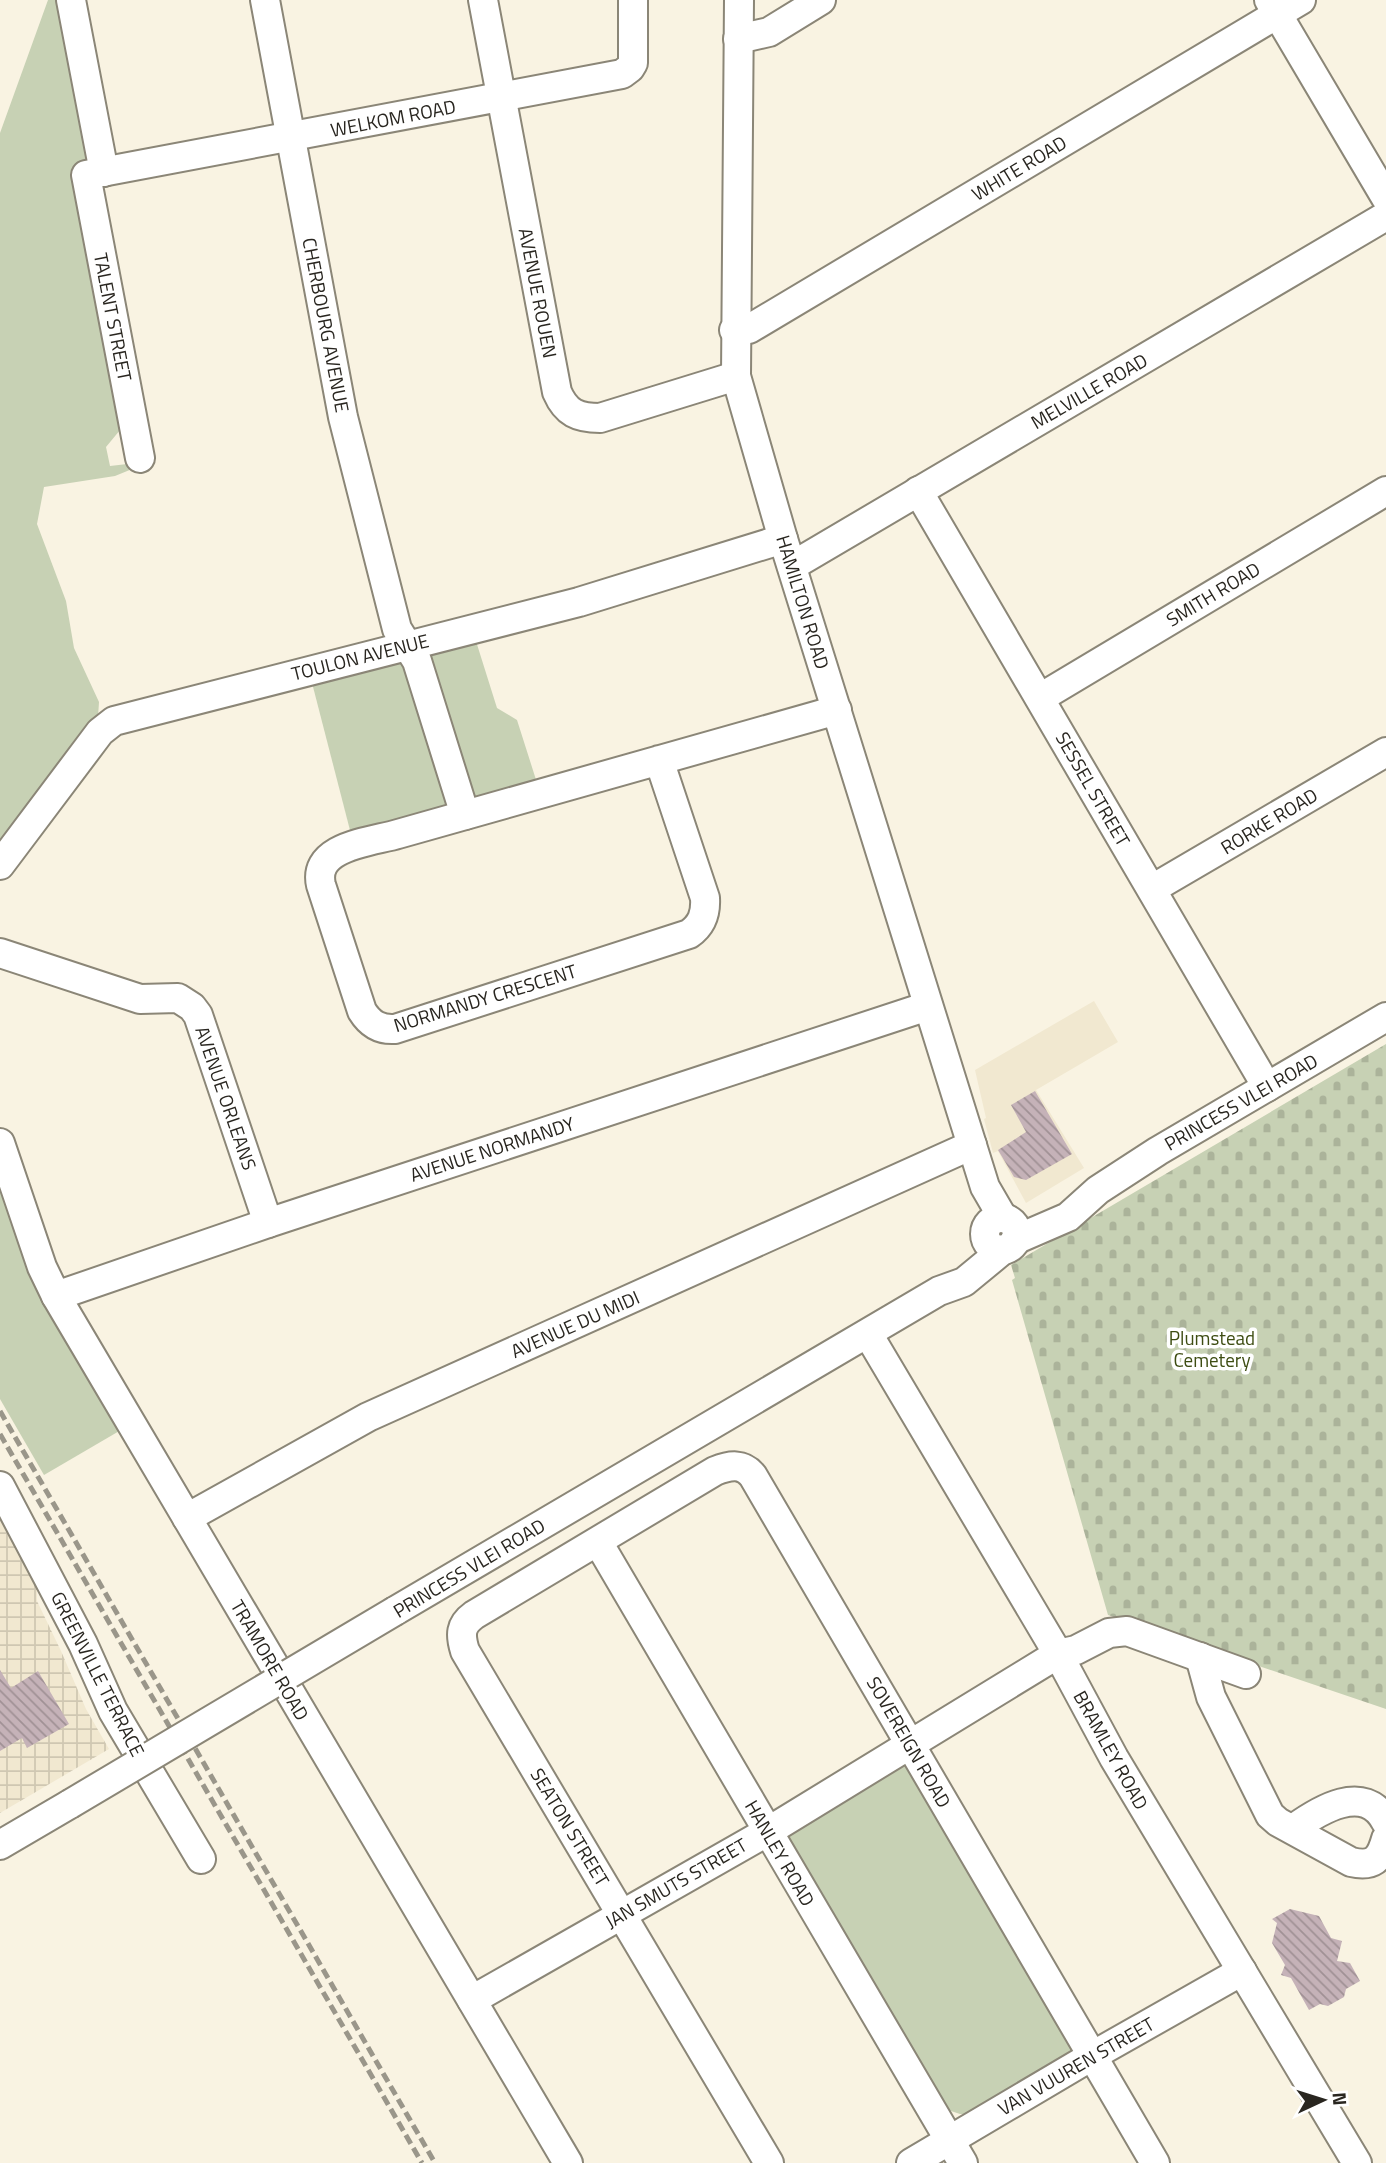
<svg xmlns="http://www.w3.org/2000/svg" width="1386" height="2163" font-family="'Titillium Web',sans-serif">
<defs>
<pattern id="industrial-grid" width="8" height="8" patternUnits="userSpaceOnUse" patternTransform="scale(1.75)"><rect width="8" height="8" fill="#f1e8d0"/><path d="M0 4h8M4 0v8" fill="none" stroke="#cfc7b2"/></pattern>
<pattern id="cemetery-stones" width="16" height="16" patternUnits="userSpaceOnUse" patternTransform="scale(1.75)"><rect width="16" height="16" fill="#c7d1b4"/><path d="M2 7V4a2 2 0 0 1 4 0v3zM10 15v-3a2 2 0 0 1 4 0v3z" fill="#abb39a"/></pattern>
<pattern id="building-back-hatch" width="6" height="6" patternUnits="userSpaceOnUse" patternTransform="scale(1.75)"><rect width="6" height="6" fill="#c5b2b8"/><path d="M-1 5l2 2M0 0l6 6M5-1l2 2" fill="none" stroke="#a09195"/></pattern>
</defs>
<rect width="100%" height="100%" fill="#f9f3e2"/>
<path fill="#f1e8d0" d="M1094,1001l24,41 -82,48 48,78 -58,35 -28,-52 -5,2 -9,-34 2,-1 -11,-48z"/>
<path fill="url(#industrial-grid)" d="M0,1514l37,63v24l24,50 25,58 23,40 -109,64z"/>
<g fill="#c7d1b4">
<path d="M48,0h17l29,157 -7,11 -15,4v11l11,10 42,231 -19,23 4,19 26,-3 1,4 -22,9 -71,11 -7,37 29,77 8,47 25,54 -1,15 -98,134v-718z"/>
<path d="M475,638l22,70 20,12 21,66 -66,13 -43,-143 3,-5z"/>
<path d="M399,661l5,2 44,143 -96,32 -41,-159z"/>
<path d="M0,1168l121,262 -77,45 -44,-76z"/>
<path d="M906,1762l167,286 -6,7 -99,59h-8l-15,-5 -158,-264 -1,-12z"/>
</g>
<path fill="url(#cemetery-stones)" d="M1386,1044v665l-278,-94 -96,-335 3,-2 -4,-13z"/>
<g fill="url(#building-back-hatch)">
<path d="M1035,1091l37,63 -46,26 -12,-3 -16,-27 28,-18 -15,-27z"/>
<path d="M0,1670l11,18 27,-17 31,53 -42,24 -5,-10 -22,13z"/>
<path d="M1290,1909l29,7 12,22 11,3 -5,20 13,2 10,18 -14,8 -2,8 -16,9 -8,-2 -11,6 -18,-32 -10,-3 4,-10 -13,-22 5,-20 -5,-4z"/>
</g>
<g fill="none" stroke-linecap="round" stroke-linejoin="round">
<g stroke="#8b8677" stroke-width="32">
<g id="minor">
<path d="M71,0l33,172"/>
<path d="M265,0l78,417 54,212 20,32 48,154"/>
<path d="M483,0l74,392c9,21 21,26 43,26l136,-42"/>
<path d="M739,0l-3,376 47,163 202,648 18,31"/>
<path d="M1269,0l117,198"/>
<path d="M738,39l31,-7 52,-32"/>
<path d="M734,330l15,-1 552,-329"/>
<path d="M140,458l-54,-283 536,-101 8,-6 3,-5v-63"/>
<path d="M918,491l349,596"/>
<path d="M792,566l594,-350"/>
<path d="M1040,698l346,-207"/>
<path d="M659,760l46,138c1,16 -3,27 -16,36l-294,95c-15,1 -25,-5 -33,-18l-41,-126c-9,-39 50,-43 77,-51l439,-124"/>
<path d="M0,865l100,-133 14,-11 465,-119 204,-63"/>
<path d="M1152,889l234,-137"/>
<path d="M0,953l140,46 38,-1 14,9 6,8 70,208"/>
<path d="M0,1143l42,124 14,29 512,867"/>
<circle cx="1001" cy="1234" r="16"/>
<path d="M1015,1240l53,-23 30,-27 60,-39 228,-134"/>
<path d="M56,1296l212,-73 660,-217"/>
<path d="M868,1334l190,320 56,104 243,405"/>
<path d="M0,1486l83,158 30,67 88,148"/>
<path d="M187,1518l181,-101 604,-272"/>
<path d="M598,1542l365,621"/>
<path d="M395,1611l544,-320 25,-9 40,-33"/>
<path d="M1200,1657l11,40 59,118 8,7 73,40c22,5 29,-2 35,-23"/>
<path d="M1293,1829c25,-18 72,-48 93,-7"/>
<path d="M0,1845l70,-41"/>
<path d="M472,2000l295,-168 291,-178 18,-4 33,-17 18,-2 119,43"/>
<path d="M769,2163l-304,-512c-5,-16 -5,-26 9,-36l241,-144c15,-6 28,-8 38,5l402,687"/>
<path d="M911,2163l181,-107 150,-85"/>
</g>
</g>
<use href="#minor" stroke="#fff" stroke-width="28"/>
<g stroke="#9a968a" stroke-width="5" stroke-dasharray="10 5" stroke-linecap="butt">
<path d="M0,1411l435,752"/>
<path d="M0,1434l422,729"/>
</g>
<g stroke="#8b8677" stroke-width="32" stroke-linecap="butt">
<path id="minor-bridge" d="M70,1804l325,-193"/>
</g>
<use href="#minor-bridge" stroke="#fff" stroke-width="28"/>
</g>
<g text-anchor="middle" stroke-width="7" stroke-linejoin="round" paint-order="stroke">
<g font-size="19" fill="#292620" stroke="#fff">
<text transform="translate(393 118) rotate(-11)" y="7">WELKOM ROAD</text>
<text transform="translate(1019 168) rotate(-31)" y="7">WHITE ROAD</text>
<text transform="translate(538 293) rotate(79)" y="7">AVENUE ROUEN</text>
<text transform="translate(113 317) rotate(79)" y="7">TALENT STREET</text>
<text transform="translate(326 325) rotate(79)" y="7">CHERBOURG AVENUE</text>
<text transform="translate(1089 391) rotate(-30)" y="7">MELVILLE ROAD</text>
<text transform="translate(1213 594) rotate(-31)" y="7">SMITH ROAD</text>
<text transform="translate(803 602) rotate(73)" y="7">HAMILTON ROAD</text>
<text transform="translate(360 657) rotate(-14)" y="7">TOULON AVENUE</text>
<text transform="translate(1093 789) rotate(60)" y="7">SESSEL STREET</text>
<text transform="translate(1269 821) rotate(-31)" y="7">RORKE ROAD</text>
<text transform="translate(485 998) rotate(-17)" y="7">NORMANDY CRESCENT</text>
<text transform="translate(226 1098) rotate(71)" y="7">AVENUE ORLEANS</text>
<text transform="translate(1241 1102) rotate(-30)" y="7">PRINCESS VLEI ROAD</text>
<text transform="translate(492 1149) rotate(-18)" y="7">AVENUE NORMANDY</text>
<text transform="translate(575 1324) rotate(-24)" y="7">AVENUE DU MIDI</text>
<text transform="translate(469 1568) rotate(-31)" y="7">PRINCESS VLEI ROAD</text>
<text transform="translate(270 1660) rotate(60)" y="7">TRAMORE ROAD</text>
<text transform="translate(98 1674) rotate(63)" y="7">GREENVILLE TERRACE</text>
<text transform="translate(909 1742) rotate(60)" y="7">SOVEREIGN ROAD</text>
<text transform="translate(1111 1750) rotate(61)" y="7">BRAMLEY ROAD</text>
<text transform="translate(570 1827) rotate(59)" y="7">SEATON STREET</text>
<text transform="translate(780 1853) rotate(60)" y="7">HANLEY ROAD</text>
<text transform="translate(676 1883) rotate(-30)" y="7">JAN SMUTS STREET</text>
<text transform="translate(1076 2066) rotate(-30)" y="7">VAN VUUREN STREET</text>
</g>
<g font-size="19" fill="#3d4c12" stroke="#fff">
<text x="1212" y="1345">Plumstead<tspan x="1212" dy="22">Cemetery</tspan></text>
</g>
</g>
<g transform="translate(1323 2100) rotate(86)" stroke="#ffffff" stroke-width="5" paint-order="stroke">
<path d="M0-5L12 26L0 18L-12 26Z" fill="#292620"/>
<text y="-10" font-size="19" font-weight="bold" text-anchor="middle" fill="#292620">N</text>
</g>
</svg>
